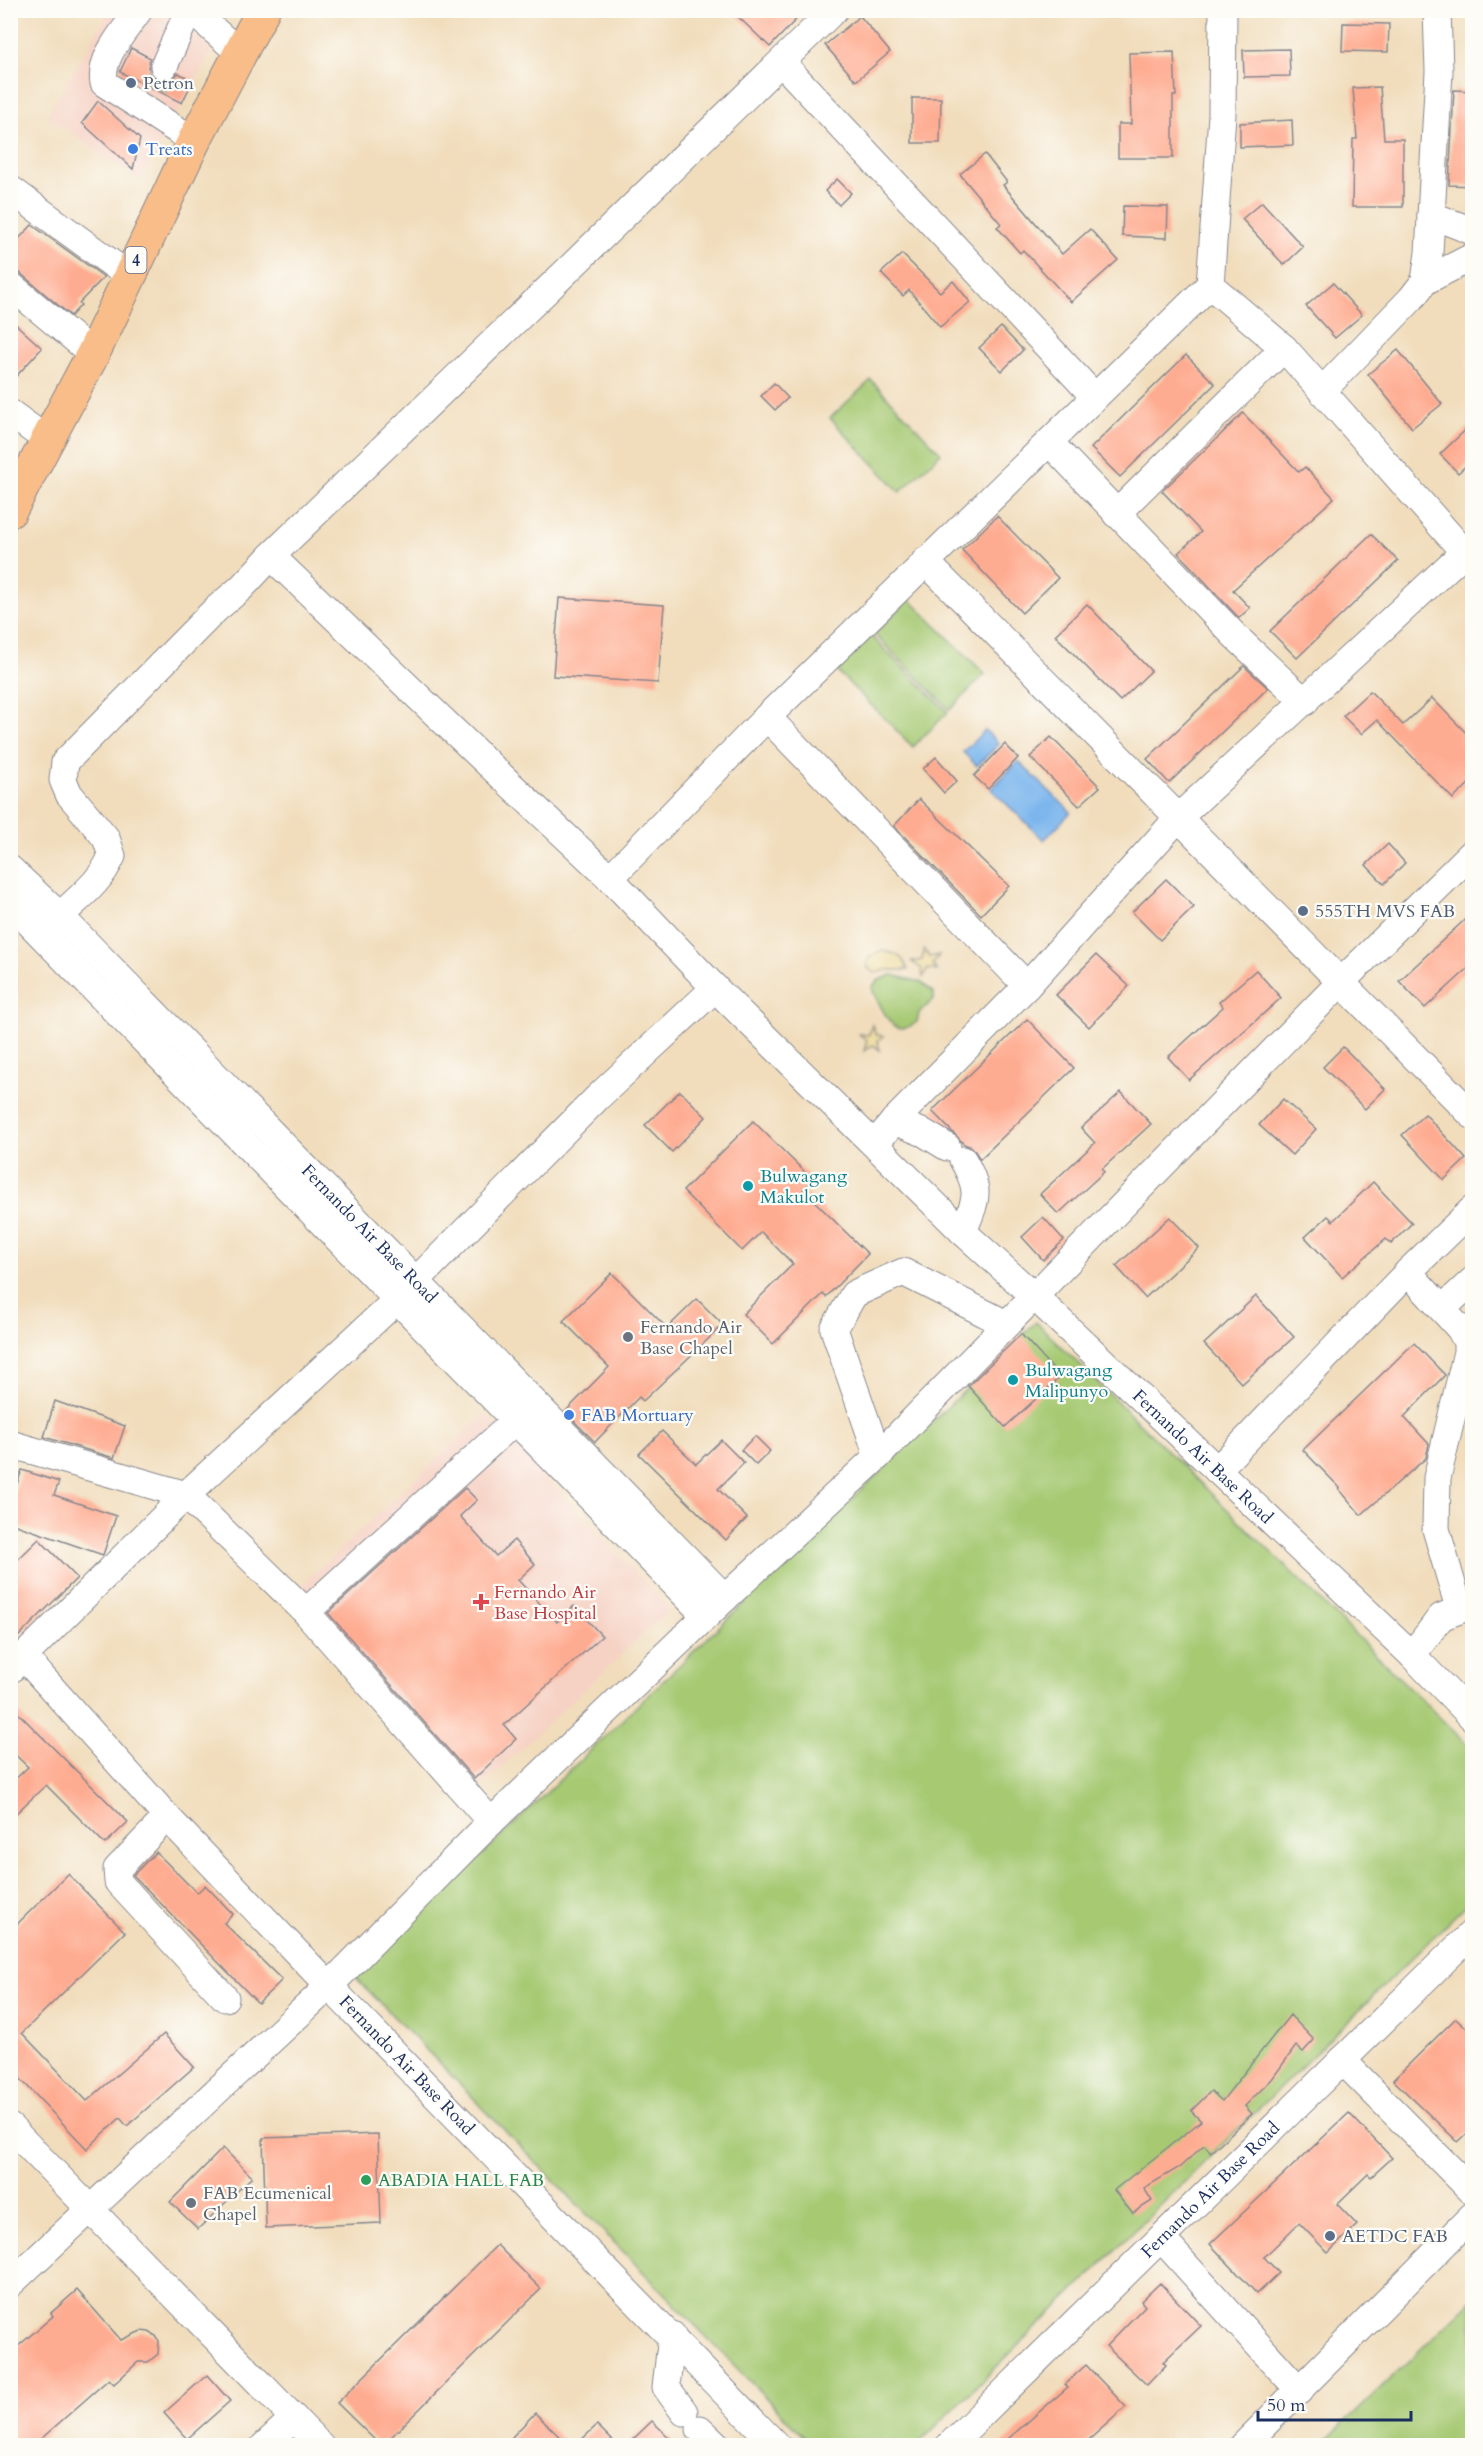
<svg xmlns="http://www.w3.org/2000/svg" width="1483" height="2456" font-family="Cardo,serif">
<rect width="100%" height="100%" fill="#fdfcf7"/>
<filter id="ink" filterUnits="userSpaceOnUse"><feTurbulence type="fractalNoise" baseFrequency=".0167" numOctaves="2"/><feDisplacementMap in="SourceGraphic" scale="12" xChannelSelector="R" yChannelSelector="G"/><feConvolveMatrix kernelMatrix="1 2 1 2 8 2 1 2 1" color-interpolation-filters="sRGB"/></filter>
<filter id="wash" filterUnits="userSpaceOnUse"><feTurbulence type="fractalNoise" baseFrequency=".008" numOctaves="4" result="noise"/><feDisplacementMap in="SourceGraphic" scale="24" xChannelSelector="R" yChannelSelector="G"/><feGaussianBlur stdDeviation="1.35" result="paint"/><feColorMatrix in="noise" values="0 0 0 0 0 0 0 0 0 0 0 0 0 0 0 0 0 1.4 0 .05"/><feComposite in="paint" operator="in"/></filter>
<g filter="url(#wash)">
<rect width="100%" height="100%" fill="#f1ddbc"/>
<g fill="#f6d2c4">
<path d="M110,11h60l43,38 -73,132 -93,-65z"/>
<path d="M485,1414l185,195 -195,183 -184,-197z"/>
</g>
<g fill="#a6c972" stroke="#607c68" stroke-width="1.5">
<path d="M871,380l70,73 -41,39 -70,-74z"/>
<path d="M909,599l76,75 -35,36 -76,-76z"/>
<path d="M871,636l77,76 -35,35 -76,-76z"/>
<path d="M892,975l29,7 13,11v6l-15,14 -2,9c-21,15 -28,0 -37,-17 -3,-7 -7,-11 -8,-18l7,-7z"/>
<path d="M1036,1322l436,427v150l-555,546h-105l-457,-468z"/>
<path d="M1472,2300v145h-151z"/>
</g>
<g fill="#eeda9e" stroke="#84847e" stroke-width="1.5">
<path d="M924,950l6,7 9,-2 -6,9 4,7 -9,-2 -5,8 -2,-9 -9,-6 10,-2z"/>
<path d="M882,951c14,2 21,5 26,19h-22l-11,3 -7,-5 -1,-5 3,-6z"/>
<path d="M872,1025l4,10 8,1 -7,5 3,9 -7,-5 -9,6 3,-11 -8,-6 10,1z"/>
</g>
<g fill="#7cb6ed" stroke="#4c72a6" stroke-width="1.5">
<path d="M985,730l14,14 -22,22 -14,-14z"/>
<path d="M1018,761l53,51 -27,28 -53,-51z"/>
</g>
<g id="blocks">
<g fill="#feac91">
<path d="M731,10h74l-35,37z"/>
<path d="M860,16l30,36 -34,29 -31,-36z"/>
<path d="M1343,23l46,1 -1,28 -46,-1z"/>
<path d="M131,48l19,10 -2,10 4,8 5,4 9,2 8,-4 4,-5 15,7 -11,23 -62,-31z"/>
<path d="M1289,49l1,27 -46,1 -1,-27z"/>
<path d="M1174,52l2,44h-3v62h-55v-34h13l-2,-71z"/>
<path d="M1380,87l4,52h19v68h-51l1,-68h4l-4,-51z"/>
<path d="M1454,90l19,1v95l-24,-1z"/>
<path d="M912,98h29l-1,45h-28z"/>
<path d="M98,101l42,38 -7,30 -51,-46z"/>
<path d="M1292,120l1,25 -53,2v-24z"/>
<path d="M985,154l22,28 -4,3 59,69 28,-25 28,31 -47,42 -48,-52 -3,3 -23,-26 4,-3 -41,-50z"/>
<path d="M837,179l14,14 -12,12 -14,-14z"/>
<path d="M1262,202l41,45 -19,18 -42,-46z"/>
<path d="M1123,206l45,1 -1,31 -45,-2z"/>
<path d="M32,225l72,52 -25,26 2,2 -10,11 -51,-43 -10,-3v-22z"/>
<path d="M902,254l38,38 13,-11 17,21 -30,25 -31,-37 -6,6 -22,-23z"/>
<path d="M1333,283l29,32 -27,23 -29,-32z"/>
<path d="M10,319l32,29 -32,35z"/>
<path d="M1001,327l22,23 -21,21 -23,-23z"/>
<path d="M1398,350l44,54 -30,24 -44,-54z"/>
<path d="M1186,355l29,29 -95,93 -29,-29z"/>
<path d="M774,383l14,15 -13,12 -14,-14z"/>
<path d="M1243,413l56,59 6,-5 29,31 -101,92 17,18 -11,10 -61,-65 23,-21 -39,-41z"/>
<path d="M1473,423v36l-15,14 -18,-19z"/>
<path d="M997,516l61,62 -36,35 -60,-63z"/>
<path d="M1371,534l27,27 -101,97 -27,-27z"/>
<path d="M559,598l105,7 -6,78 -105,-7z"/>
<path d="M1087,604l64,67 -31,30 -65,-66z"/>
<path d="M1244,666l24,22 -99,95 -22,-24z"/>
<path d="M1370,691l33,34 29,-27 41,42v40l-20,19 -76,-79 -16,14 -18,-18z"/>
<path d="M1051,737l49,50 -21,19 -49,-49z"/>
<path d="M1005,744l13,14 -30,31 -14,-13z"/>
<path d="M936,757l21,24 -13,12 -21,-24z"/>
<path d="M919,799l90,87 -28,29 -87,-89z"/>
<path d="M1388,844l17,19 -21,21 -18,-19z"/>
<path d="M1166,879l28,28 -34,33 -28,-28z"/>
<path d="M1473,912v52l-48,44 -26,-27z"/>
<path d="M1096,955l33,31 -40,41 -33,-32z"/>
<path d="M1256,970l25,28 -92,82 -21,-23 55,-50 -4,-5z"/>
<path d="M1027,1019l47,49 -94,91 -8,-12 -8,-3 -32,-33z"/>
<path d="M1343,1047l42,42 -20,20 -42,-42z"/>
<path d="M680,1091l26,26 -34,35 -27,-27z"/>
<path d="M1121,1092l30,32 -49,45 2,3 -46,42 -18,-20 55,-51 -14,-15z"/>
<path d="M1283,1099l33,30 -24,26 -33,-30z"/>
<path d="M1425,1114l41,45 -22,21 -42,-45z"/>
<path d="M753,1121l60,59 -10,10 65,64 -42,43 -3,-3 -50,50 -30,-30 50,-50 -32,-32 -19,19 -59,-60z"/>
<path d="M1373,1182l39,41 -21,21 -5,-5 -44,38 -37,-40 23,-21 5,5z"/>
<path d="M1043,1217l21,23 -21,20 -21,-23z"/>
<path d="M1170,1217l29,31 -54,50 -29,-32z"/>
<path d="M612,1273l55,55 30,-29 26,26 -80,76 -4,-4 -44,45 -30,-30 44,-45 -46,-46z"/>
<path d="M1256,1296l38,41 -52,47 -38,-40z"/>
<path d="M1021,1334l39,43 -55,50 -37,-41z"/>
<path d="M1414,1343l31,32 -41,42 25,27 -3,14 -65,57 -22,-26 1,-1 -37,-38z"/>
<path d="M55,1401l70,25 -11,32 -70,-21z"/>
<path d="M662,1431l34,33 25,-24 23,23 -26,26 29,29 -21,22 -87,-86z"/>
<path d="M755,1436l15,15 -14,14 -15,-15z"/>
<path d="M22,1470l37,12 -5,13 62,21 -13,39 -93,-32v-20z"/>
<path d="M465,1488l12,12 -17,16 36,40 18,-16 21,24 -17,16 39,42 17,-16 28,30 -98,89 12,14 -42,40 -146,-166z"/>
<path d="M39,1539l38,39 -67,67v-78z"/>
<path d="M10,1705l118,117 -23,22 -59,-59 -36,34v-35l18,-17 -18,-17z"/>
<path d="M156,1852l41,41 8,-8 28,29 -9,9 58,57 -24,23 -125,-128z"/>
<path d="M68,1874l57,58 -103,101 65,68 77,-67 30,33 -67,59 -7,-8 -33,31 -77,-81v-137z"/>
<path d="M1290,2015l24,25 -11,12 -7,-6 -24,33 -27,27 7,8 -41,38 -7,-7 -24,22 -36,21 8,13 -19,12 -19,-23 87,-69 -10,-10 20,-20 11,10z"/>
<path d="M1456,2018l17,16v94l-15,14 -65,-62z"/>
<path d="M1349,2113l43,45 -21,19 -3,-3 -31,30 20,21 -29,28 -29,-30 -35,34 15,16 -22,21 -47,-50z"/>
<path d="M378,2134l3,89 -115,5 -3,-90z"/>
<path d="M223,2148l29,29 -54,52 -28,-27z"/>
<path d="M497,2245l44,44 -158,156h-3l-43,-42z"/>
<path d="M1160,2283l41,43 -38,36 3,3 -19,20 -41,-39 39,-40 -4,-5z"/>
<path d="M77,2290l44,50 20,-9 8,1 7,4 3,5 -1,13 -10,8h-10l-24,22 -5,-5 -75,66h-24v-92l43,-37 -2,-3z"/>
<path d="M1086,2365l40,42 -43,38h-82l67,-58 -3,-3z"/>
<path d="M207,2375l23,26 -43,38 -23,-26z"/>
<path d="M535,2413l33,32h-48l-8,-8z"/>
<path d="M652,2421l25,24h-50z"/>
<path d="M597,2425l20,20h-41z"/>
</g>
</g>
</g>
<g filter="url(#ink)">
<use href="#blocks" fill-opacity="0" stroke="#86868d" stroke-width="1.5"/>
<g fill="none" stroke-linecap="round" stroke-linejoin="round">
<path stroke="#c6baa9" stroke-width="27" stroke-dasharray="27 14" stroke-linecap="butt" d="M155,89l9,-23"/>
<g stroke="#86868d" stroke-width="29">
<g id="minor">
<path d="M139,10c-14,21 -40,47 -35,73l90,58"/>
<path d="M191,10l49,43"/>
<path d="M782,63l313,334"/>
<path d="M164,66l25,-56"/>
<path d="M10,189l119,87"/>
<path d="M1431,215l41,16"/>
<path d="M1425,281l47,-24"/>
<path d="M10,285l83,69"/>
<path d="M1210,285l74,63 188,213"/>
<path d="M1322,391l89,-92 14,-18 4,-28 10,-182 -2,-61"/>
<path d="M10,413l37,27"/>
<path d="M1050,443l184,192 71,67"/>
<path d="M1116,514l168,-166"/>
<path id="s1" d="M271,556l209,200 130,122 105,110 248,244 72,65 377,358 60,62"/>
<path d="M925,561l547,554"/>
<path d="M767,717l260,269"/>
<path id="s2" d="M10,869l50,47 665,682"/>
<path d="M610,878l157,-161 443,-432 12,-170 1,-105"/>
<path d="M10,903l696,713"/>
<path d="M45,937c5,-8 10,-16 17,-23 20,-19 39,-33 50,-58l-6,-18 -37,-44 -6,-14 2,-18 150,-152 26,-22 30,-32 300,-289 263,-257"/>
<path d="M894,1121l30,12 23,14"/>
<path d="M875,1144l19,-23 133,-135 152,-169 293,-272"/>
<path d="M963,1232c13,-33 19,-39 0,-72"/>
<path d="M1408,1272l52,57 7,13v10l-30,126 -1,51 23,79"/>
<path d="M1442,1309l30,-28"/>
<path d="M10,1444l176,51 120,117 185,210"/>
<path d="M878,1456l-44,-127 20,-35 49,-22 103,52"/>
<path d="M1217,1470l191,-198 64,-62"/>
<path d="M306,1612l222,-203"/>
<path d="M1412,1655l29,-38 31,-12"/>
<path d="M10,1670l176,-175 212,-196 200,-202 117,-109"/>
<path d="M167,1817l-50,52 1,13 107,116"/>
<path d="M1342,2060l130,131"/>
<path d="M10,2127l311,319"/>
<path d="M1161,2238l139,153"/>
<path d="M10,2284l319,-298 -162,-169 -143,-160"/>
<path d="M672,2335l-6,52 18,25"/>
<path d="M700,2429l18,17"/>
<path d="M264,2446l30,-28"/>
<path d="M777,2446l-448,-460 162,-164 234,-224 153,-142 464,-475 130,-128"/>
<path id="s3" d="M949,2446l523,-513"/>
<path d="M1243,2446l229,-230"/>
</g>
</g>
<g stroke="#86868d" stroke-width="35">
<path id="highway" d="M10,511l83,-157 101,-213 69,-131"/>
</g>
<use href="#minor" stroke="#fff" stroke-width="27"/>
<use href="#highway" stroke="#f8bd89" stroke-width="33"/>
</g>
</g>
<g fill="#5c6f8a" stroke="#fdfcf7" stroke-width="2">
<circle cx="131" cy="83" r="6"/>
<circle cx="1303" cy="911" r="6"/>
<circle cx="1330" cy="2236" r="6"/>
</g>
<g fill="#3f7fe0" stroke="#fdfcf7" stroke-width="2">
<circle cx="133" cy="149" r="6"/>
<circle cx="569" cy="1415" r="6"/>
</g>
<g fill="#0f9aa8" stroke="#fdfcf7" stroke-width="2">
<circle cx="748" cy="1186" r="6"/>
<circle cx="1013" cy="1380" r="6"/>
</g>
<g fill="#6b7280" stroke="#fdfcf7" stroke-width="2">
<circle cx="628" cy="1337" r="6"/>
<circle cx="191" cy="2203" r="6"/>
</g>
<path fill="#e0444e" stroke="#fdfcf7" stroke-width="2" d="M478 1593h6v6h6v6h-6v6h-6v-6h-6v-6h6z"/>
<circle fill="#2e9e5b" stroke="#fdfcf7" stroke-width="2" cx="366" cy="2180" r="6"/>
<g text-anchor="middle" stroke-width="4.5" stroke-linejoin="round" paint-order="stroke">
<rect fill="#fdfcf7" stroke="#5f6c8c" stroke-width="1.5" x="125.5" y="247" width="21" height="26" rx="4.5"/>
<g font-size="16" font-weight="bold" fill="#1b2f5e">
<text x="136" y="266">4</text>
</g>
<g font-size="18" fill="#4e5e75" stroke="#fdfcf7" text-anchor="start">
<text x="143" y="89">Petron</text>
<text x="1315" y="917">555TH MVS FAB</text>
<text x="1342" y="2242">AETDC FAB</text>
</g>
<g font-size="18" fill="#366cbe" stroke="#fdfcf7" text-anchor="start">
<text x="145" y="155">Treats</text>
<text x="581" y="1421">FAB Mortuary</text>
</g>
<g font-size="18" fill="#0d838f" stroke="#fdfcf7" text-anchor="start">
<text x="760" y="1182">Bulwagang<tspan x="760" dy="21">Makulot</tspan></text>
<text x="1025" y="1376">Bulwagang<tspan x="1025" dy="21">Malipunyo</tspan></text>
</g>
<g font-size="18" fill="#1b2f5e" stroke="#fdfcf7">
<text dy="6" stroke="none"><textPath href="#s2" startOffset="512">Fernando Air Base Road</textPath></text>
<text dy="6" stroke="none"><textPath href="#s1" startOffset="1296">Fernando Air Base Road</textPath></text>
<text transform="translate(407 2065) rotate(46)" y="6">Fernando Air Base Road</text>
<text dy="6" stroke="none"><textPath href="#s3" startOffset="366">Fernando Air Base Road</textPath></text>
</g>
<g font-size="18" fill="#5b616d" stroke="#fdfcf7" text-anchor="start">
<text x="640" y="1333">Fernando Air<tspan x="640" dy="21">Base Chapel</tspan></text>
<text x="203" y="2199">FAB Ecumenical<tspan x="203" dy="21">Chapel</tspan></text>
</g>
<g font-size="18" fill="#be3a42" stroke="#fdfcf7" text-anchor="start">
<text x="494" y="1598">Fernando Air<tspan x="494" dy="21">Base Hospital</tspan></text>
</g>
<g font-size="18" fill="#27864d" stroke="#fdfcf7" text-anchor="start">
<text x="378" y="2186">ABADIA HALL FAB</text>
</g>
</g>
<rect width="1483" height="2456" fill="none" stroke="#fdfcf7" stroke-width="36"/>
<path d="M1258 2411v9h153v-9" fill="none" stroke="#1b2f5e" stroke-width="3"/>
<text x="1267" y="2411" font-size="18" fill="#1b2f5e" stroke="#fdfcf7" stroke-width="4.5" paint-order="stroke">50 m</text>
</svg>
